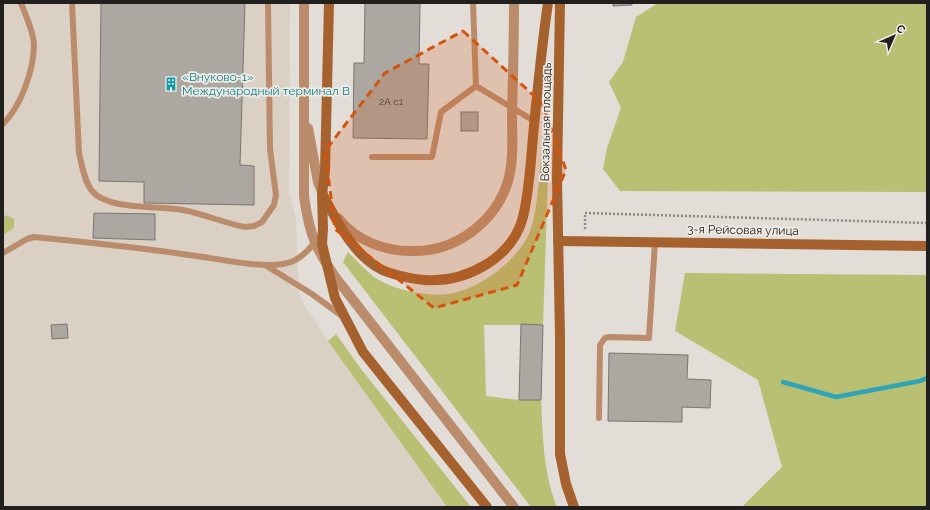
<svg xmlns="http://www.w3.org/2000/svg" width="930" height="510" font-family="Raleway,sans-serif">
<rect width="100%" height="100%" fill="#e3ddd8"/>
<path fill="#dbd0c4" d="M3,3h287l-1,189 7,28 3,76 29,45 119,166h-444z"/>
<g fill="#b9bf73">
<path d="M658,3h269v189l-307,-1 -17,-22 4,-21 14,-40 -12,-26 14,-20 13,-45z"/>
<path d="M549,147l-6,178h-59l2,71 33,4h22c2,38 2,72 16,107h-26l-188,-245 5,-10c9,9 19,20 29,27 21,12 53,19 77,14 29,-7 62,-32 75,-59 9,-21 10,-61 13,-84z"/>
<path d="M6,215l8,4v9l-11,7v-17z"/>
<path d="M685,273l242,2v232h-185l40,-40 -24,-87 -83,-49z"/>
<path d="M336,334l25,35 110,138h-24l-119,-166z"/>
</g>
<g fill="none" stroke-linecap="round" stroke-linejoin="round">
<path stroke="#30a4b7" stroke-width="4.5" d="M783,382l53,15 84,-16 7,-3"/>
</g>
<g fill="#ada7a2" stroke="#7b7571">
<path d="M101,3h144l-5,162 14,1v39l-110,-2v-21l-45,-1z"/>
<path d="M365,3h55l-1,61h10l-2,75 -74,-1 1,-75h10z"/>
<path d="M613,3h19v2l-19,1z"/>
<rect x="461" y="112" width="17" height="19"/>
<path d="M94,213l61,1v26l-62,-2z"/>
<path d="M67,324l1,14 -16,1 -1,-14z"/>
<path d="M521,324l22,1 -2,75h-22z"/>
<path d="M609,353l79,2 -1,24 24,1 -1,28 -28,-1v15l-74,-1z"/>
</g>
<g fill="none" stroke-linecap="round" stroke-linejoin="round">
<path stroke="#8a8682" stroke-width="2.5" stroke-dasharray="2 2" stroke-linecap="butt" d="M585,229v-16l342,10"/>
<g stroke="#bb8c6c" stroke-width="6">
<path d="M72,3l7,150c3,12 5,28 13,38 17,20 67,14 91,19 21,4 41,13 62,17l9,-1 8,-4 12,-17 2,-10 -6,-46 -2,-146"/>
<path d="M476,86l58,35"/>
<path d="M3,124c18,-18 31,-54 31,-80 -1,-14 -8,-28 -13,-41"/>
<path d="M372,157h60l9,-45 35,-26 -3,-83"/>
<path d="M3,253l24,-14 7,-2c51,5 103,10 155,18 27,3 67,13 94,9 14,-2 25,-12 33,-24"/>
<path d="M265,265l47,29 30,22"/>
<path d="M599,418l1,-73 5,-7 4,-1 40,1 6,-96"/>
</g>
<g stroke="#bb8c6c" stroke-width="10">
<path d="M304,3v193c2,15 5,32 11,46 5,13 13,24 21,36l178,229"/>
<path d="M308,128l10,54 5,12"/>
<path d="M338,218c18,23 48,34 77,33 42,0 81,-30 93,-70 6,-21 4,-45 4,-66 1,-37 2,-75 2,-112"/>
</g>
<g stroke="#a6622e" stroke-width="10">
<path d="M329,3l-4,168 -3,23 1,34 -1,16 13,54 28,54 124,155"/>
<path d="M560,3l-3,175 3,159v117l6,30 8,23"/>
<path d="M323,195c14,26 28,56 54,72 10,7 35,12 47,13 41,3 88,-21 99,-63 7,-29 8,-61 11,-91 4,-41 8,-82 14,-123"/>
<path d="M558,241l369,5"/>
</g>
</g>
<path fill="#d4530e" fill-opacity="0.2" stroke="#d4530e" stroke-width="3" stroke-dasharray="8 5" stroke-linejoin="round" d="M463,31l79,72 24,67 -49,115 -83,23 -99,-79 -10,-78 60,-78z"/>
<defs>
<g id="building-bare" transform="scale(1.08)"><path d="M-4-6H4V6H1V3H-1V6H-4ZM-2.5-4.3h1.7v1.8h-1.7ZM.8-4.3h1.7v1.8H.8ZM-2.5-1h1.7V.8h-1.7ZM.8-1h1.7V.8H.8Z" fill="#0f9aa8" stroke="#f0ebe5" stroke-width="2.5" paint-order="stroke"/></g>
</defs>
<g fill-rule="evenodd">
<use href="#building-bare" x="171" y="84"/>
</g>
<g text-anchor="middle" stroke-width="3.5" stroke-linejoin="round" paint-order="stroke">
<g font-size="10" fill="#45423f">
<text x="391" y="105">2А с1</text>
</g>
<g font-size="12" fill="#0d838f" stroke="#f0ebe5" text-anchor="start">
<text x="182" y="81">«Внуково-1»<tspan x="182" dy="14">Международный терминал B</tspan></text>
</g>
<g font-size="12" fill="#22201e" stroke="#f0ebe5">
<text transform="translate(546 122) rotate(-89)" y="4">Вокзальная площадь</text>
<text transform="translate(743 230) rotate(1)" y="4">3-я Рейсовая улица</text>
</g>
</g>
<rect width="930" height="510" fill="none" stroke="#22201e" stroke-width="8"/>
<g transform="translate(894 36) rotate(45)" stroke="#f0ebe5" stroke-width="3" paint-order="stroke">
<path d="M0-3L7 15L0 10L-7 15Z" fill="#22201e"/>
<text y="-6" font-size="11" font-weight="bold" text-anchor="middle" fill="#22201e">С</text>
</g>
</svg>
